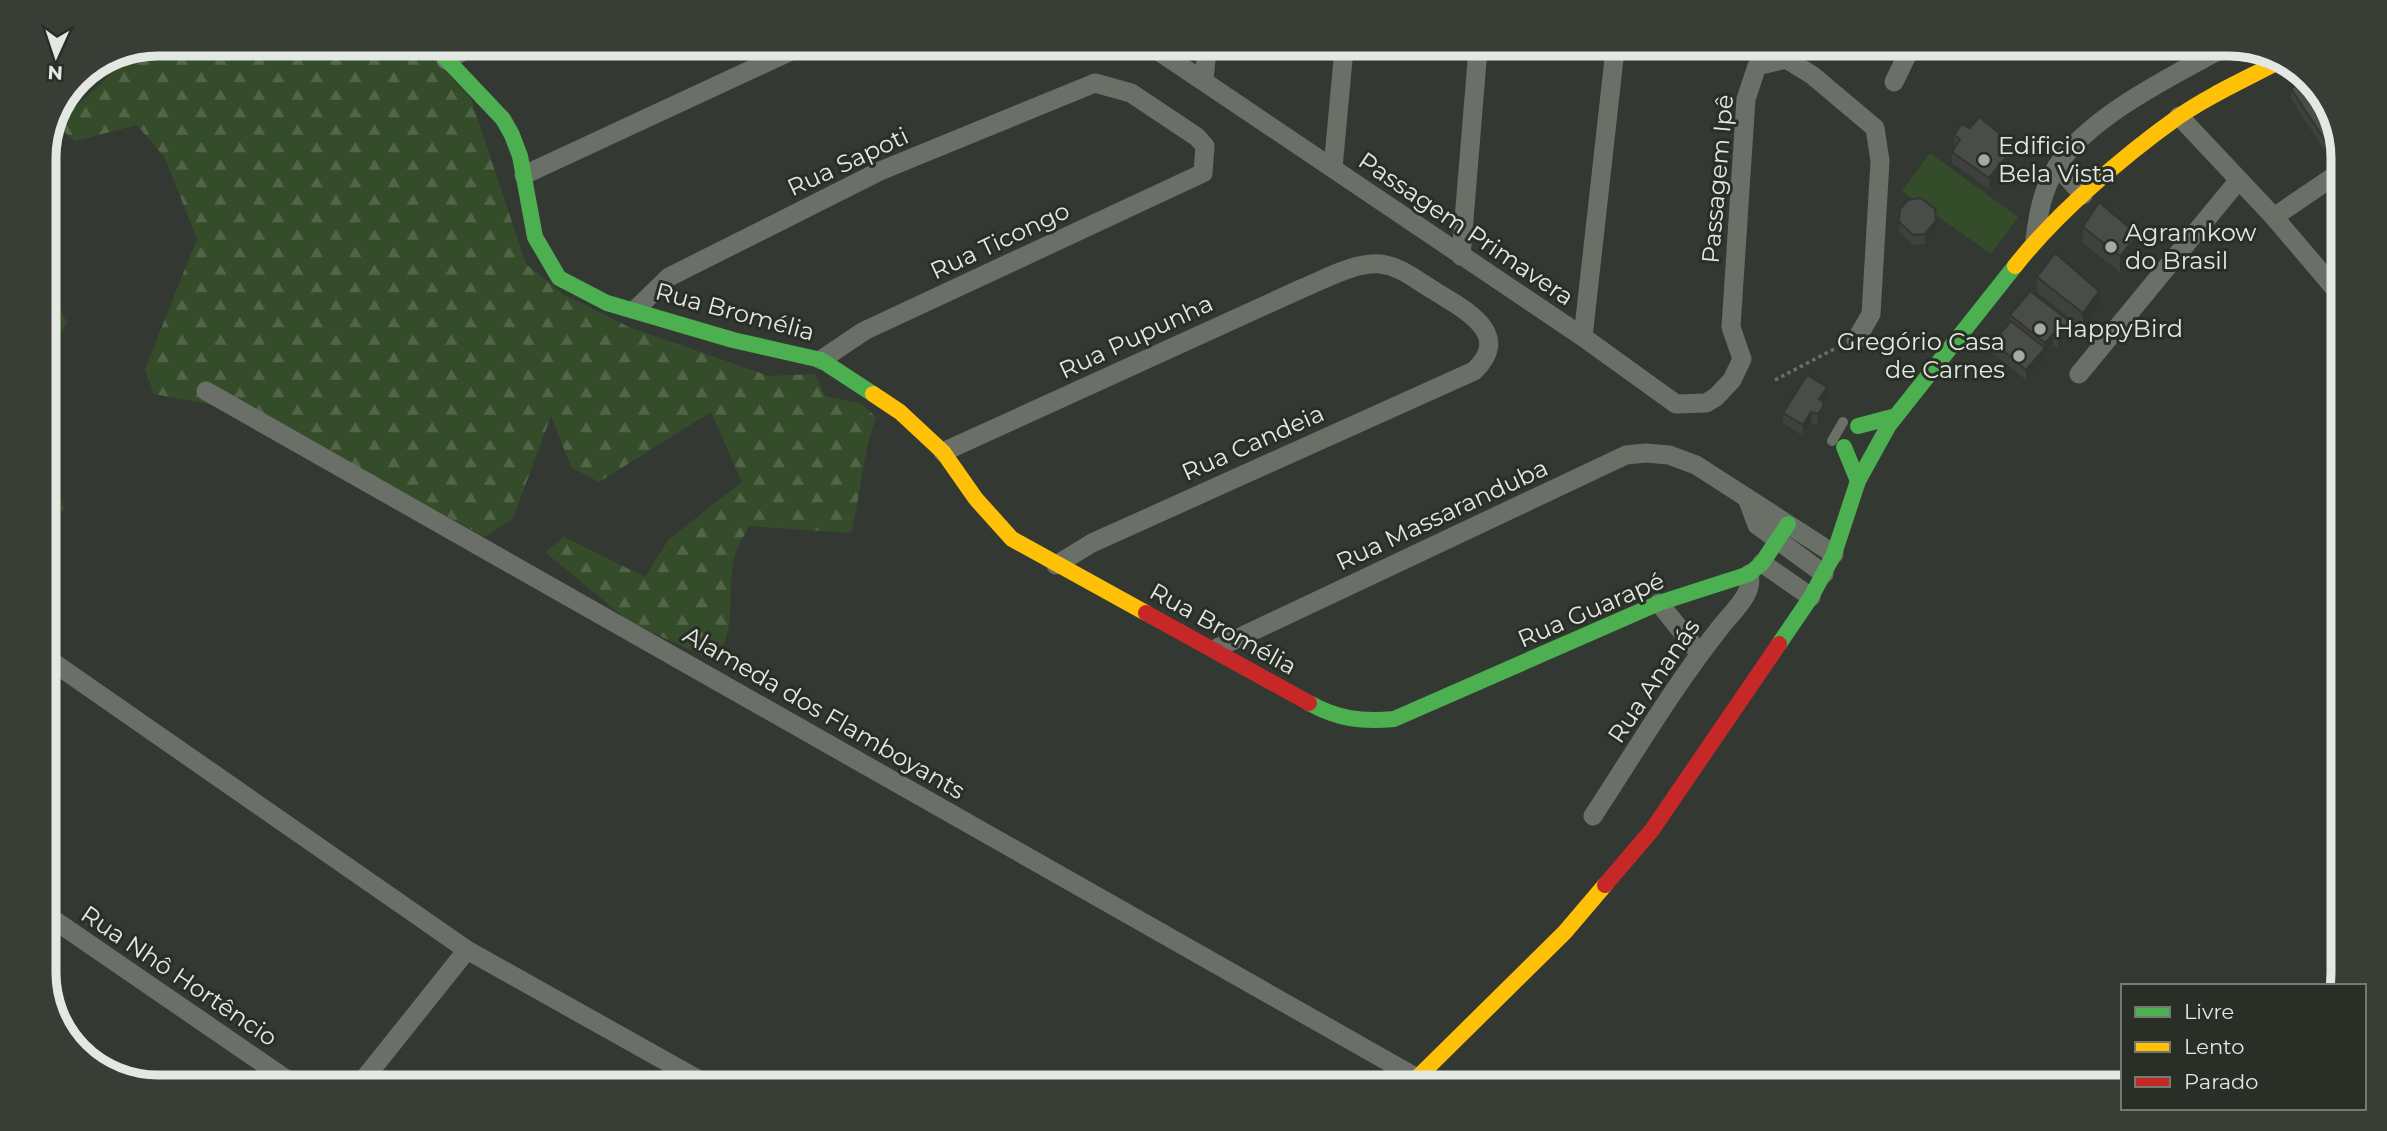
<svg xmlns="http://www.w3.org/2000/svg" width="2387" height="1131" font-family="Montserrat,sans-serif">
<defs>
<pattern id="forest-firs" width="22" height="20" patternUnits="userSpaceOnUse" patternTransform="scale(1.75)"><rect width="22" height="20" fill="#344c29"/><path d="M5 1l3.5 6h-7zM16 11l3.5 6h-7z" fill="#516648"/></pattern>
</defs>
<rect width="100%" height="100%" fill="#343833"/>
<g fill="url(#forest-firs)">
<path d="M158,44l265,1 48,54 55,165 37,30 66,33 140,49 46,-2 10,22 35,7 16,14c-14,38 -15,77 -25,116l-102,-7c-4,9 -10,17 -13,26 -12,36 4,74 -21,109l-84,-38 -86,-71 19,-15 81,40 24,-38 73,-57 -31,-70 -112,70 -28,-15 -20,-51 -38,102 -28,19 -228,-124 -103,-19 -9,-25 52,-130 -32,-81 -28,-33 -62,16 -19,-16 75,-70z"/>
<path d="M44,272l23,51 -23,35z"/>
<path d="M44,376l13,19 -8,79 16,35 -21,12z"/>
</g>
<path fill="#344c29" d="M1930,153l88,64 -27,37 -89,-63z"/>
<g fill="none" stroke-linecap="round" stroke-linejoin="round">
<path stroke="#6a6e69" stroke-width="3.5" stroke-dasharray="3.5 3.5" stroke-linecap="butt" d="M1775,380l63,-33"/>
<path stroke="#6a6f68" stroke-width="10" d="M1832,441l11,-19"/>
<g stroke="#6a6f68" stroke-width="19">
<path d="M1154,48l429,289 93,67 30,-1 10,-6 16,-17 10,-21 -11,-32 15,-228 11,-33 29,-7 26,16 63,53 5,33 -9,153 -15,26"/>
<path d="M446,60l30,-15"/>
<path d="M1204,81l3,-33"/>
<path d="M1894,82l15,-31"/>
<path d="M2179,116l95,101 68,80"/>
<path d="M2057,166l26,29"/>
<path d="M1333,168l11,-119"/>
<path d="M524,175l278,-129"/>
<path d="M2274,217l69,-47"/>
<path d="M2035,240c3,-25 7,-49 21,-72 30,-49 110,-89 160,-116"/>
<path d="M1461,256l17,-207"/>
<path d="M636,309l33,-32 211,-106 215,-88 36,10 66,44 8,9 -2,27 -339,158 -43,29"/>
<path d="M1583,337l32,-287"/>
<path d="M2079,374l159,-193"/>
<path d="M206,391l1211,687"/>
<path d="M943,452l360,-164c22,-9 52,-26 77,-24 20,2 36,16 53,26 30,19 81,43 41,81l-382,172 -36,22"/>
<path d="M1747,498l10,27 67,49"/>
<path d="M1762,563l49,34"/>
<path d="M1659,603l40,50"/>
<path d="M1215,649l411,-194 20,-2 23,2 27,10 138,89"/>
<path d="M44,656l423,294 234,131"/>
<path d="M1593,816c42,-64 82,-132 130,-192 12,-15 31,-31 26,-50"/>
<path d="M44,913l242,166"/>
<path d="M364,1079l103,-129"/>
</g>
<g stroke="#4caf50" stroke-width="16">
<path d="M433,45l70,74 9,16 8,21 15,81 24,41 48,25 126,37 88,20 52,34"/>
<path d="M1858,426l38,-10"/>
<path d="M1844,447l14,34"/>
<path d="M1779,644l32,-47 23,-43 24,-73 31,-56 126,-159"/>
<path d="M1309,703c29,16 52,19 85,16l265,-116 90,-29 13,-11 26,-39"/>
</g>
<g stroke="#ffc107" stroke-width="16">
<path d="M2015,266c42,-53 107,-109 163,-149 31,-22 70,-39 104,-57"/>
<path d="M873,394l27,18 43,40 33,47 36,40 134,74"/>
<path d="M1411,1084l154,-152 40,-47"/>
</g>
<g stroke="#c62828" stroke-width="16">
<path d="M1146,613l163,90"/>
<path d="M1605,885l47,-55 127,-186"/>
</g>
</g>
<g fill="#3f413e">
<path d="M2291,89l11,3 38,49 -15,10 -34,-52z"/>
<path d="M1954,135l61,22 -26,32 -37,-26v-11l3,-5 -1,-1z"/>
<path d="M1900,209l36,22 -11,13 -12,1 -14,-13z"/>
<path d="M2083,227l55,23 -18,22 -37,-29z"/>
<path d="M2037,277l62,29 -16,23 -46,-37z"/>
<path d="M2010,315l59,17 -11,17 -5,-4 -8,8v5l-19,22 -33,-27v-11l17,-19z"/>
<path d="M1827,397l-4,5v15l-5,8 -7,-2 -8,13 -20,-13v-10z"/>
</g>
<g fill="#333532">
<path d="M2337,132l3,9 -15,10v-11z"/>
<path d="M2015,146v11l-26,32v-11z"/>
<path d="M1936,221v10l-11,13v-10z"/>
<path d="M2138,235v15l-18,22v-16z"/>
<path d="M2099,291v15l-16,23v-16z"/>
<path d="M2069,321v11l-11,17v-11z"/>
<path d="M2053,334v11l-8,8v-10z"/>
<path d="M2045,348v10l-19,22v-10z"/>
<path d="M1827,387v10l-8,12v-10z"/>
<path d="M1823,407v10l-5,8v-11z"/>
<path d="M1811,412v11l-8,13v-11z"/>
</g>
<g fill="#494c48" stroke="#333532" stroke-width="2">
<path d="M2297,85l5,7 11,-7 11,9 13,38 -12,8 -34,-51z"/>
<path d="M1979,117l36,29 -26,32 -37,-26 8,-13 -6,-4 8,-11 8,4z"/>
<path d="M1921,198l14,11 1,12 -11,13 -12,1 -14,-13 1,-13 8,-9z"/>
<path d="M2099,202l39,33 -18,21 -37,-29z"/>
<path d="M2055,253l44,38 -16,22 -46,-36z"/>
<path d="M2030,291l39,30 -11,17 -5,-4 -8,9 -35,-28z"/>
<path d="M2011,321l34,27 -19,22 -33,-28z"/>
<path d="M1807,375l20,12 -8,12 4,3v5l-5,7 -7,-2 -8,13 -20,-12z"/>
</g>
<g fill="#a6aaa5" stroke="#292f27" stroke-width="2.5">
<circle cx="1984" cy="160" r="7"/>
<circle cx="2111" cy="247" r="7"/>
<circle cx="2040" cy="329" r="7"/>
<circle cx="2019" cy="356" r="7"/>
</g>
<g text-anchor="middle" stroke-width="6" stroke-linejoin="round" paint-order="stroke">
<g font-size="24" fill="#e4e8e2" stroke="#292f27" text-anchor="start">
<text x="1998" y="154">Edificio<tspan x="1998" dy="28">Bela Vista</tspan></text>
<text x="2125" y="241">Agramkow<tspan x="2125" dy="28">do Brasil</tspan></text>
<text x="2054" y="337">HappyBird</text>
<text x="2005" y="350" text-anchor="end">Gregório Casa<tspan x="2005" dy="28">de Carnes</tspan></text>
</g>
<g font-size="24" fill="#e4e8e2" stroke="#292f27">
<text transform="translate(848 162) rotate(-25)" y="8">Rua Sapoti</text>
<text transform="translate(1718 179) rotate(-85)" y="8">Passagem Ipê</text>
<text transform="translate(1466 229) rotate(34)" y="8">Passagem Primavera</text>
<text transform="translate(1000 241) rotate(-25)" y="8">Rua Ticongo</text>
<text transform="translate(735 312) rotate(15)" y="8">Rua Bromélia</text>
<text transform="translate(1136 337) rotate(-25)" y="8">Rua Pupunha</text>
<text transform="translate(1253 443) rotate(-24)" y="8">Rua Candeia</text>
<text transform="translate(1442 515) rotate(-25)" y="8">Rua Massaranduba</text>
<text transform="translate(1591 610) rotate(-23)" y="8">Rua Guarapé</text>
<text transform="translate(1223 629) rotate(29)" y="8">Rua Bromélia</text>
<text transform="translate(1654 681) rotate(-56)" y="8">Rua Ananás</text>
<text transform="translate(824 713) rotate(30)" y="8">Alameda dos Flamboyants</text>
<text transform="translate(179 976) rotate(34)" y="8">Rua Nhô Hortêncio</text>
</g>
</g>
<path d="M0 0H2387V1131H0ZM158 56H2229A102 102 0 0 1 2331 158V973A102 102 0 0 1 2229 1075H158A102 102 0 0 1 56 973V158A102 102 0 0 1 158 56Z" fill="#383e36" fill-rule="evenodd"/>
<path fill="none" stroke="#e4e8e2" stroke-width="9" d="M158 56H2229A102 102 0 0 1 2331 158V973A102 102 0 0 1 2229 1075H158A102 102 0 0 1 56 973V158A102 102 0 0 1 158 56Z"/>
<rect x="2121" y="984" width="245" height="126" fill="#292f27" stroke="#747972" stroke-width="2"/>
<rect x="2135" y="1007" width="35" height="10" fill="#4caf50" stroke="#747972" stroke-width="2"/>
<text x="2184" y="1019" font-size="21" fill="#e4e8e2">Livre</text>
<rect x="2135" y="1042" width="35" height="10" fill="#ffc107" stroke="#747972" stroke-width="2"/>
<text x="2184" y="1054" font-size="21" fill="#e4e8e2">Lento</text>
<rect x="2135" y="1077" width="35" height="10" fill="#c62828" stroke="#747972" stroke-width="2"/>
<text x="2184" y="1089" font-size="21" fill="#e4e8e2">Parado</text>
<g transform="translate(56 56) rotate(183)" stroke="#292f27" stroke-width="5" paint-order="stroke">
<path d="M0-5L12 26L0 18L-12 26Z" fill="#e4e8e2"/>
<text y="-10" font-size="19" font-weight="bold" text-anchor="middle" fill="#e4e8e2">N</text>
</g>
</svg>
